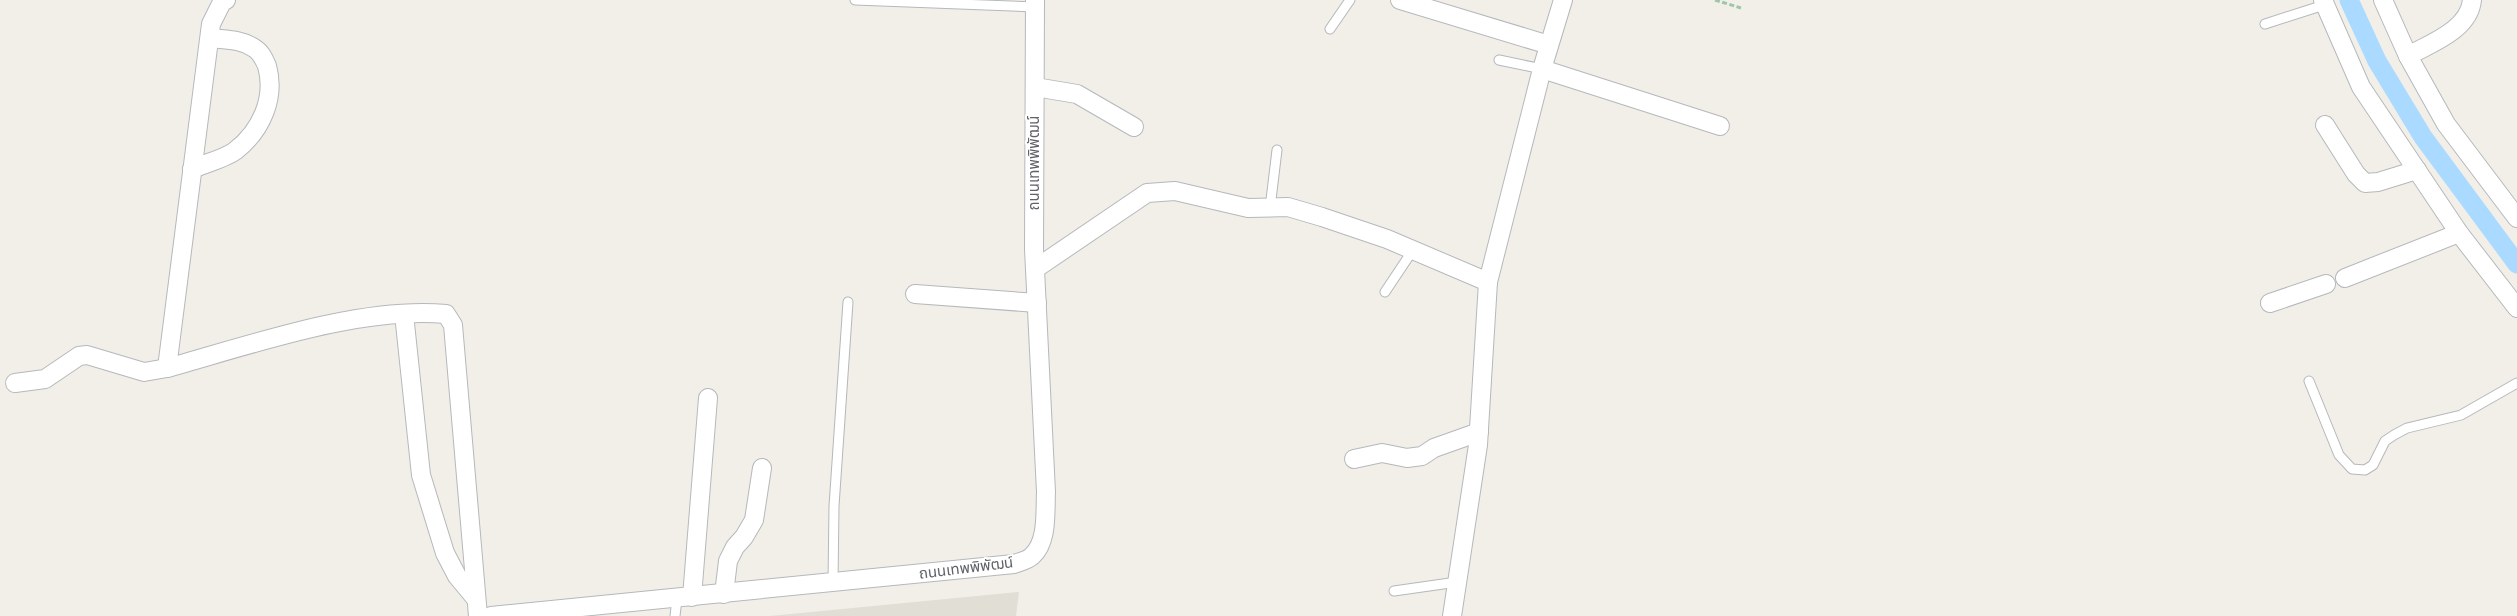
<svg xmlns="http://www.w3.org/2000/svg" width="2517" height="616" font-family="Poppins,'Noto Sans Thai',sans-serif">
<rect width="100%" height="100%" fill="#f1efe8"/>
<path fill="#e1ded6" d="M1019,592l-3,24h-246z"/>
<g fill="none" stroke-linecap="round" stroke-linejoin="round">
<path stroke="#aadaff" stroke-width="19" d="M2349,0l28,61 46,76 94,127"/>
<g stroke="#b5b8bc" stroke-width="11">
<g id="service">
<path d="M855,0l180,7"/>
<path d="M2265,24l59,-19"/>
<path d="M1330,29l20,-29"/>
<path d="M1499,60l43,9"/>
<path d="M1270,208l7,-58"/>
<path d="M1385,292l28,-42"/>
<path d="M2309,381l30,74 13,14 13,1 8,-5 12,-24 9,-6 13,-7 54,-13 56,-32"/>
<path d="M833,584l1,-78 14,-204"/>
<path d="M1394,591l63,-9"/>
<path d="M675,616l2,-17"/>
</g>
</g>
<g stroke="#b5b8bc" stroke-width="20">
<g id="minor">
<path d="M226,0l-4,2 -11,22 -44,344c83,-23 194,-62 279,-54l7,11 25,291"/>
<path d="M1400,0l149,45"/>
<path d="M2323,0l38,87 98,146 58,75"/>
<path d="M2383,0l25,56 38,68 71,94"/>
<path d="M2408,56c23,-13 61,-26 64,-56"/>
<path d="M1542,69l178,57"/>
<path d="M1035,87l42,7 57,33"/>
<path d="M2325,125l31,49 9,9 13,-1 39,-12"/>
<path d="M192,169c14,-6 32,-10 43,-18 26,-20 41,-53 32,-85 -3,-7 -6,-14 -13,-18 -13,-9 -29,-8 -44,-10"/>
<path d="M1035,269l112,-76 28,-2 73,17 40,-1 34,10 65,22 101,43"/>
<path d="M2345,278l114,-45"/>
<path d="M915,294l122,9"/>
<path d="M2270,303l56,-19"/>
<path d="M404,314l17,161 24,78 12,23 19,23"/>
<path d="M15,383l30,-4 34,-23 8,-1 57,17 23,-4"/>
<path d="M1354,459l28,-6 25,5 15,-2 12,-8 45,-16"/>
<path d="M724,594l4,-33 7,-14 9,-10 10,-17 8,-52"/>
<path d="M692,597l16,-199"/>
<path d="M491,616l523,-52c6,-2 14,-4 18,-8 16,-14 13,-44 14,-64l-12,-243 1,-249"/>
<path d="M1452,616l26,-171 10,-163 54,-213 21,-69"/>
</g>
</g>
<path stroke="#9cc7a9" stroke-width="3" stroke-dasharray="5 2.5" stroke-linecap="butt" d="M1715,0l26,8"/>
<use href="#service" stroke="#fff" stroke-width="9"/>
<use href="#minor" stroke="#fff" stroke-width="18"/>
</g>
<g text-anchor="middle" stroke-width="4" stroke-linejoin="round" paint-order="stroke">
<g font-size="15" fill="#5f6368" stroke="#fff">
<text transform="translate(1034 163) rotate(-90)" y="5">ถนนเทพพิพัฒน์</text>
<text transform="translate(966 568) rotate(-7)" y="5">ถนนเทพพิพัฒน์</text>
</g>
</g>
</svg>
